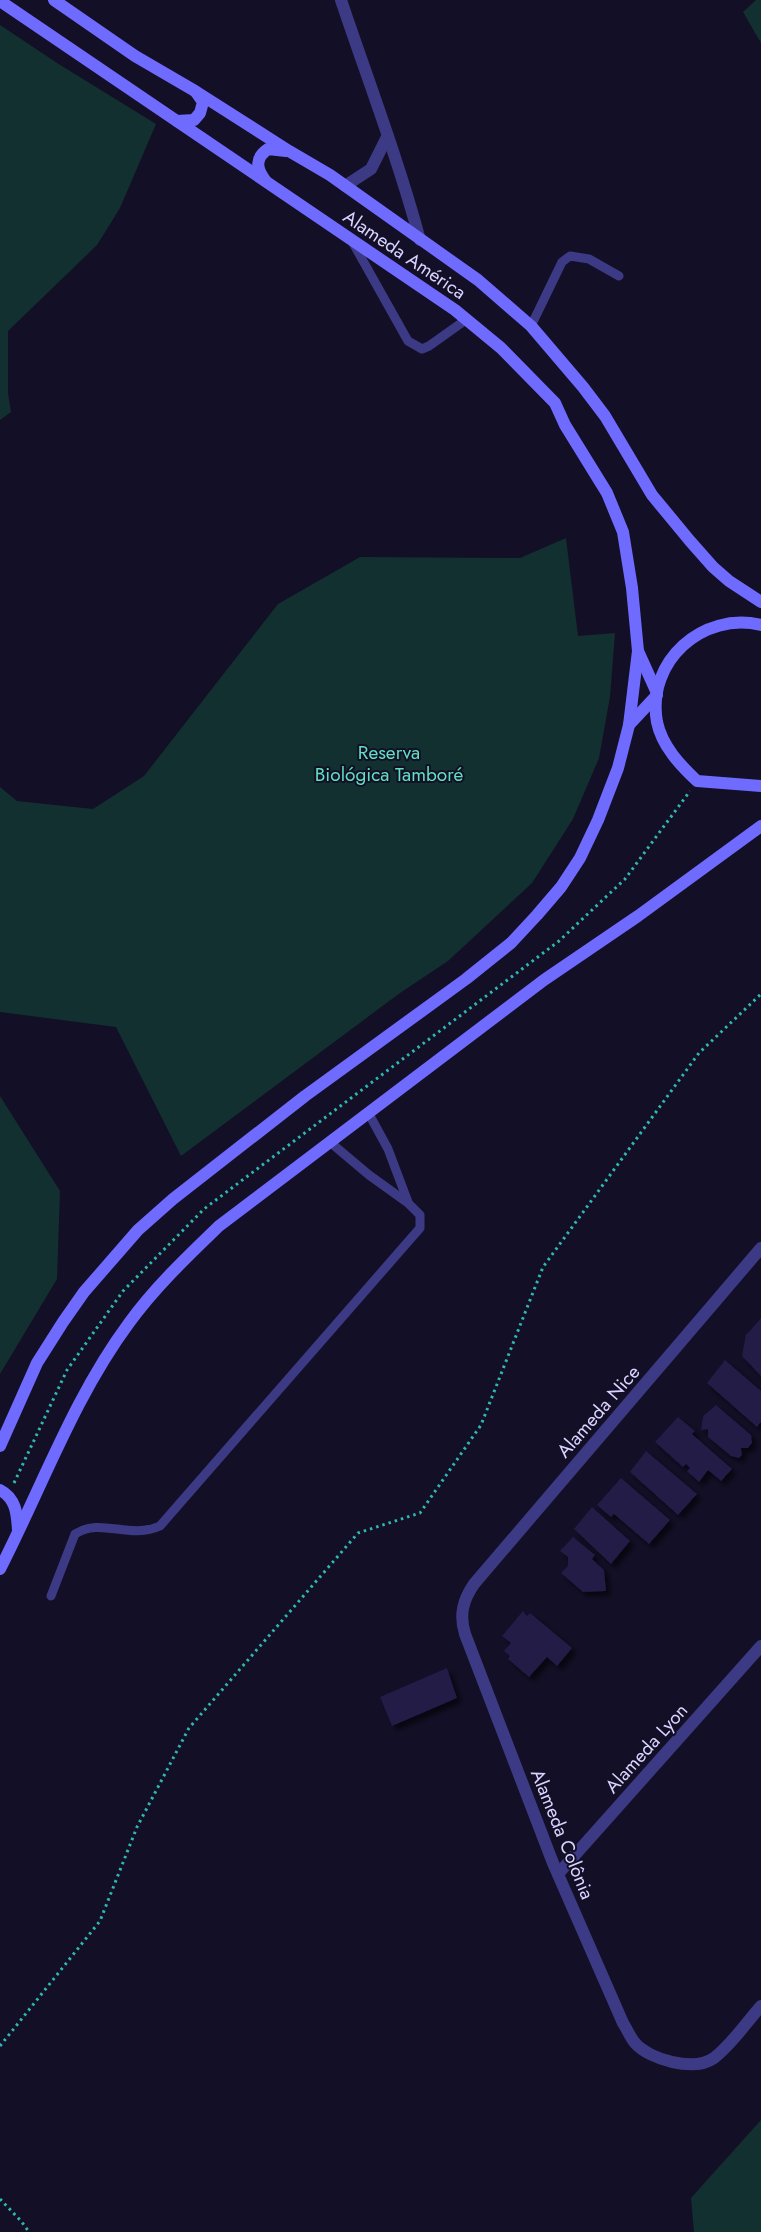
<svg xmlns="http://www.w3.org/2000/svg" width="761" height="2232" font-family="Jost,sans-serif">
<defs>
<filter id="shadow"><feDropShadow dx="4.5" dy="4.5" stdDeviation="2.5" flood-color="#0009"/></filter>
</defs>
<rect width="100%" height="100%" fill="#130f26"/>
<g fill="#12302f">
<path d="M756,0h5v43l-18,-31z"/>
<path d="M0,25l57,38 99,61 -36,84 -23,37 -89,86v62l3,19 -11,8z"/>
<path d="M566,538l12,98 37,-3 -5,64 -11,61 -26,61 -41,64 -84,78 -48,32 -219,163 -65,-129 -116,-15v-225l17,14 76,8 51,-33 134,-172 82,-47 160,1z"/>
<path d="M0,1096l60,95 -3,88 -57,95z"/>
<path d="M761,2120v112h-67l-3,-34z"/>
</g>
<g fill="#241b47" filter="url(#shadow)">
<path d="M761,1318v58l-19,-20 4,-22h1z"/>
<path d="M725,1360l36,31v31l-4,5 -50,-44z"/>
<path d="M716,1405l35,30 1,8 -4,5h-7l1,7 -3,3 -8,-2 -23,-19v-8l-7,1 2,-14z"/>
<path d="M678,1417l17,14 -3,3 40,35 -11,12 -13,-11 -9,12 -12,-11 3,-3 -4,-4 -3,3 -28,-25z"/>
<path d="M646,1451l51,43 -19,21 -48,-43z"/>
<path d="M621,1478l49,42 -21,24 -35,-30 -3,3 -14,-12z"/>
<path d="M592,1507l38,34 -19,23 -37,-35z"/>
<path d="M573,1537l22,18 -3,4 12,11 2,21 -23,1 -22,-19 7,-7v-9l-8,-6z"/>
<path d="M523,1611l4,5 3,-3 42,35 -15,18 -10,-9 -18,20 -21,-18 2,-3 -6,-5 7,-8 -9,-7z"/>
<path d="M447,1668l10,30 -65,28 -12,-29z"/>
</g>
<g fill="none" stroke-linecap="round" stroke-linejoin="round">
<g stroke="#2fb8b0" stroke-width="3" stroke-dasharray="2.5 4" stroke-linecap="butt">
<path d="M14,1483l53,-113 56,-79 81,-82 355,-268 66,-62 65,-88"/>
<path d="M0,2046l100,-125 37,-94 52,-99 169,-195 62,-20 61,-88 62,-158 156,-214 62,-59"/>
<path d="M0,2199l21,22 8,11"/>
</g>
<g stroke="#3d3a85" stroke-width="9">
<path d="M353,243l55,98 14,8 7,-3 38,-27"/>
<path d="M531,326l31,-64 8,-6 19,3 30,17"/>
<path d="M369,1114l19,35 20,53"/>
<path d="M51,1596l24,-62c26,-17 54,6 85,-8l260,-298v-13l-12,-12 -39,-28 -38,-32"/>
</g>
<g stroke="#3d3a85" stroke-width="12">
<path d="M341,0c27,80 57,159 79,240"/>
<path d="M345,186l26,-17 16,-32"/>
<path d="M761,1248l-287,336c-11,16 -15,31 -9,50l88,229 70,160c4,6 7,14 12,20 15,17 59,29 79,15 18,-14 32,-35 47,-52"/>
<path d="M558,1874l203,-228"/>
</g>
<g stroke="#6f6bff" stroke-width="12">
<path d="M54,0l81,56 60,35 94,60 41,24 148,105 53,46 52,61 22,29 47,79 38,46 23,26 16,14 32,21"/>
<path d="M0,1l455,309 46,38 54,55 10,22 42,68 16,39 9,56 6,63 19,42"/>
<path d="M177,121l17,-1 6,-7 3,-11 -7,-10"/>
<path d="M265,180c-9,-12 -10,-22 3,-31l18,2"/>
<path d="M761,625c-58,-14 -115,36 -104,97 5,24 23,43 40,59l64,5"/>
<path d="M629,725l9,-74"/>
<path d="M0,1446l37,-83 26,-41 21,-30 54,-62 35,-31 132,-103 161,-117 45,-36 26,-28 24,-28 19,-29 18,-38 20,-52 11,-43 28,-30"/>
<path d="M0,1490c16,8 17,24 18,40"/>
<path d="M0,1569c42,-82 74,-172 129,-246 26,-36 58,-66 90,-97l325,-246 94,-64 123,-90"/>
</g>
</g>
<g text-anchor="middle" stroke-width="4" stroke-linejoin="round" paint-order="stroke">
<g font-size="19" fill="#d9d4ff" stroke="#130f26">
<text transform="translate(405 254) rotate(34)" y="7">Alameda América</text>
<text transform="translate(598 1411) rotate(-49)" y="7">Alameda Nice</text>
<text transform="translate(646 1748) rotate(-48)" y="7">Alameda Lyon</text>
<text transform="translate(563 1834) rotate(68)" y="7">Alameda Colônia</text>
</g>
<g font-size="19" fill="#5fe0c0" stroke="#130f26">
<text x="389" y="759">Reserva<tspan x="389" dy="22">Biológica Tamboré</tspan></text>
</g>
</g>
</svg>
